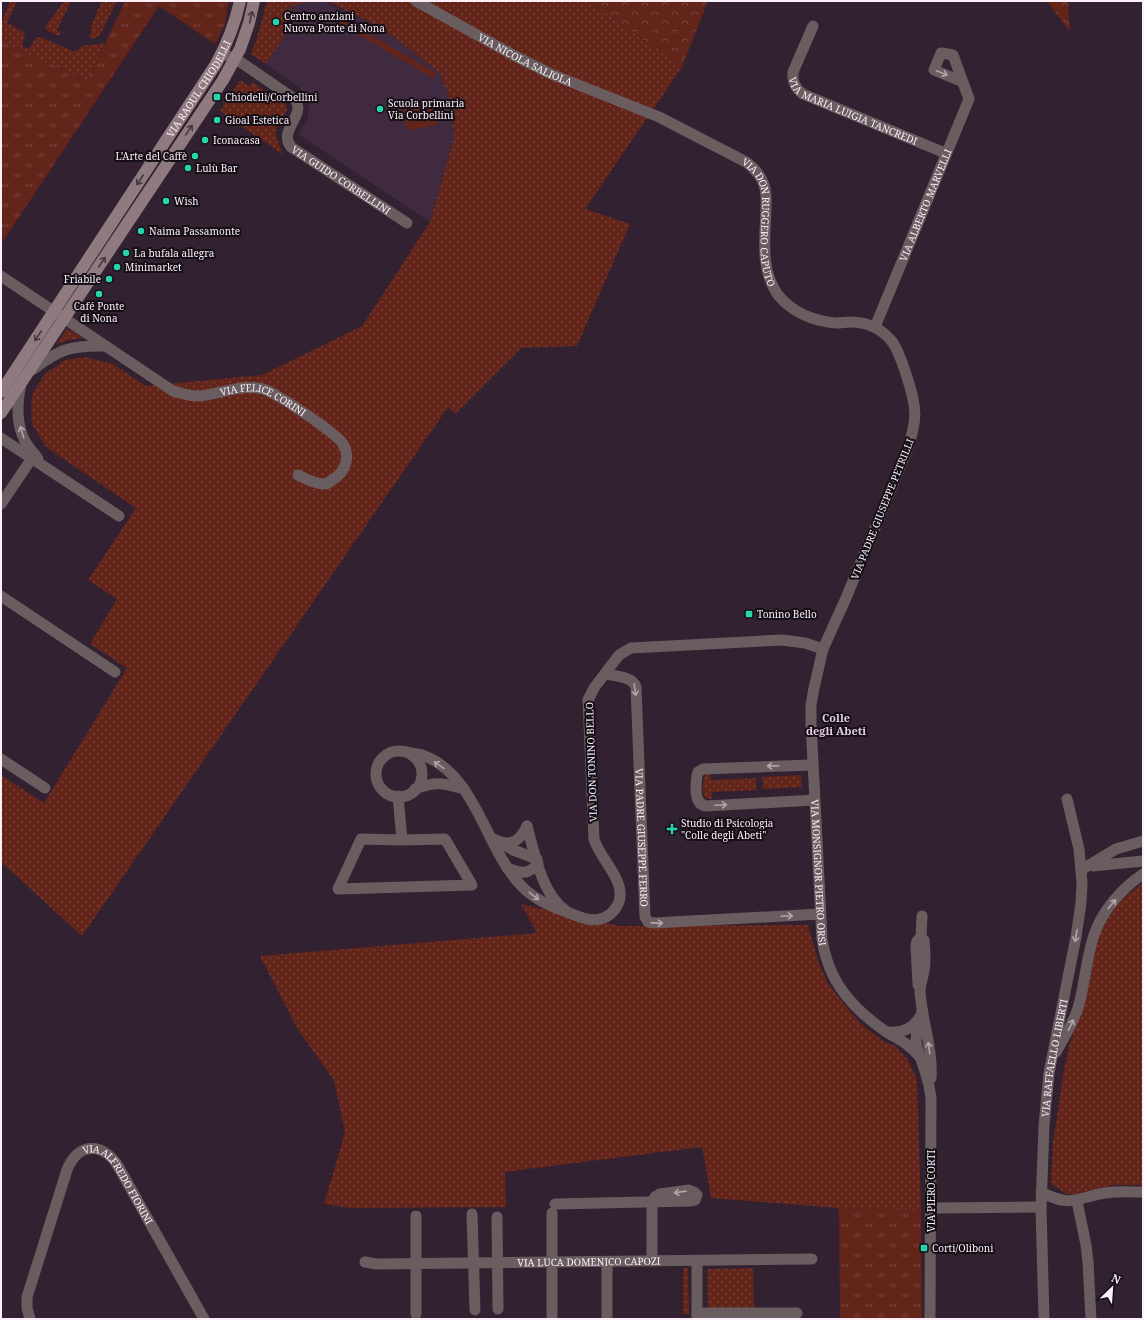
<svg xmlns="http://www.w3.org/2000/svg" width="1144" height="1320" font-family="'Noto Serif',serif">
<defs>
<pattern id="grass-dots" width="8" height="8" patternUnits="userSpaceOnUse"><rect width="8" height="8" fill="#63241a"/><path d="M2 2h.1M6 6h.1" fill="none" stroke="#7a443c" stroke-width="1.8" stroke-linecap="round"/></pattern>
<pattern id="forest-crowns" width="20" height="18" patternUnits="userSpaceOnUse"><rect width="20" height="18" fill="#63241a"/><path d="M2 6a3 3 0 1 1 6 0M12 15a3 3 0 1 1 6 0" fill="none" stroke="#7a443c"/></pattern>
<pattern id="park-tufts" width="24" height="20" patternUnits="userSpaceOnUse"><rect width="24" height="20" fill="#63241a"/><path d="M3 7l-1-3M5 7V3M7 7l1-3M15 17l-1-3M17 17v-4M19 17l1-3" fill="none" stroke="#7a443c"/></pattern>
</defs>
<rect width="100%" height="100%" fill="#322131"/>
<path fill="#402a3f" d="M310,1h13l63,30 54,42 11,28 3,37 -24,84 -132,-88 10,-17 1,-17 -9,-12 -34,-24 21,-32h6l-3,-25z"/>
<g fill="url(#grass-dots)">
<path d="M10,1h7l-10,22 17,9 1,2 -3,12 7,3 7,-11 4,-1 33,14 5,-1 4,-4 23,-3 -17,38 -87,-40v-17z"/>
<path d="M64,1h7l-14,29 4,2 -2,4 -12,-6 -2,-3z"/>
<path d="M102,1h15l-17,34 -4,3h-7l2,-5v-7z"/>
<path d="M267,1h43l-20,6 3,25h-6l-21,32 -15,-10 6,-16z"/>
<path d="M327,1h262l93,66 -97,142 45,15 -53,122 -56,2 -66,66 -7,-7 -366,529 -81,-74v-87l43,28 83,-135 -37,-24 27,-45 -29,-19 48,-72 -90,-61 -14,-23 -1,-15 1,-12 2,-6 11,-17 20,-14 20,-3 28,7 33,22 116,-11 100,-49 68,-104 24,-84 -3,-37 -11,-28 -55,-43z"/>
<path d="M240,80l9,6 3,-4 34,23 1,4c-2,7 -9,13 -11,20 -2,9 5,16 6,25l-62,-43z"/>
<path d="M68,329l15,9 -14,2 -13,4 10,-14z"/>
<path d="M706,774h4l1,6 45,-2 1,12 -45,2v7c-3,-1 -5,0 -7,-2 -4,-3 -2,-19 1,-23z"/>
<path d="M801,775l1,12 -39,2 -1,-12z"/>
<path d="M1143,883v302h-30l-38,9h-8l-16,-10 2,-42 11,-72 5,-24 11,-32 21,-85 16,-24 10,-10z"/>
<path d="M521,904l98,22 189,-1 10,36 9,21 17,22 17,20 22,17 12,5 12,12 10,21 4,132 -82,-3 -128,-10 -9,-51 -197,25 1,35 -155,1 -27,-4 21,-72 -11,-52 -36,-50 -38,-74 277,-23z"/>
<path d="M683,1268h5l1,46h-6z"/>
<path d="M753,1268l1,42 -46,1 -1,-42z"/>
</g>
<g fill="url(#forest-crowns)">
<path d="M589,1h119l-26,66z"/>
<path d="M1047,1h21l2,31z"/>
</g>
<g fill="url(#park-tufts)">
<path d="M125,1h104l-4,22 -10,21 -56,-38 -158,238v-203l87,40z"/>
<path d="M839,1208l82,3 1,108h-82z"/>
</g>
<g fill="#63241a">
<path d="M343,19l93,54 -3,5 -93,-54z"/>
<path d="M432,100l6,25 -30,5 -7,-24z"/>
</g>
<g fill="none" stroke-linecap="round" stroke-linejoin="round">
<g stroke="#695d60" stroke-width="11">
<path id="s1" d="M416,1l99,55 36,18 108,43 87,45c8,6 15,13 18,23 3,8 2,16 2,24 -1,29 -6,61 12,86 15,18 35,26 58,28 5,0 10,-1 15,-1 17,0 33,8 42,21 7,11 10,22 14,34 10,31 11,42 0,73l-61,148 -23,51 -9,39 -3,17v18l11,216c1,7 3,15 5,21 9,30 32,53 58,71 14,9 22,11 34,25"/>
<path id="s2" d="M813,26l-20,46c-1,10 2,16 10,22l142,59"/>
<path id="s3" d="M222,53l17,8 57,39c9,17 -18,30 -5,47l116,76"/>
<path id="s4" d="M1,276l172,115c8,2 16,5 24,5 22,-1 47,-14 69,-6 14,6 69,42 77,54 8,13 2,29 -11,36 -2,2 -5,4 -8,4 -9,0 -18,-5 -26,-9"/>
<path id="s5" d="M875,327l94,-228 -16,-44 -12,-2 -7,17 29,12"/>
<path d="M32,370c28,-21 39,-25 74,-24"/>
<path d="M21,384c-4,18 -5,40 4,57 3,6 9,12 13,18"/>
<path d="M1,438l118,78"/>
<path d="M1,504l31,-46"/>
<path d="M1,596l114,76"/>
<path id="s6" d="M605,674c9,2 28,2 31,13l9,230 3,5 6,1 166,-9"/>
<circle cx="399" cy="774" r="23"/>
<path d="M407,752c4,1 10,2 15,3 52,18 62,87 95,126 13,16 31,25 50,31 11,4 22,10 33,7 11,-2 21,-14 20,-26 0,-17 -21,-37 -26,-54l-6,-139 6,-12 25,-33 12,-7 151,-8 23,3 18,6"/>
<path d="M1,759l44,29"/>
<path d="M812,765l-109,4 -5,3 -1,3c-1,10 -4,29 9,31l108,-6"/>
<path d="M415,789c21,-8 28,-6 49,0"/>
<path d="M398,796l4,44 43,-1 27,46 -134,4 23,-50 41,1"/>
<path d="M527,826c7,26 15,68 38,84"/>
<path d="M490,837c18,10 28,8 37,-11"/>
<path d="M501,843l12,7 24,9"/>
<path d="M1093,866l50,-5"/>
<path d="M507,868c14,5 21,8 31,-5"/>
<path d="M1081,870l35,-21 27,-8"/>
<path d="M922,916l-1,22 3,2c1,10 2,21 0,31 -1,7 -4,13 -4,21 2,29 13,57 11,86"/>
<path d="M918,985l-2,-39c0,-3 1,-7 5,-8"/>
<path d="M922,1010c-1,10 -6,20 -6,31 1,11 6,19 9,30 3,9 5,18 6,27l-1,221"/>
<path d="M888,1032c13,1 24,-2 31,-14"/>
<path d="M1056,1052c8,-14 17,-29 22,-44 7,-24 8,-49 16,-73 8,-24 28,-47 49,-61"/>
<path d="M1041,1192c31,16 34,6 64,1 12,-2 26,-1 38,-1"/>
<path d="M1077,1201l9,44 2,17 3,57"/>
<path d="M652,1202v59"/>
<path d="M555,1204l135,-3 5,-1 2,-5 -3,-3 -5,-2 -29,4 -5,3 -3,5"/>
<path d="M931,1208l110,-1"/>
<path d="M472,1214l3,96"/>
<path d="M416,1216v98"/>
<path d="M497,1217l1,92"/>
<path id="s7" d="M365,1262l11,2 436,-5"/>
<path d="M607,1262v57"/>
<path d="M697,1313h100"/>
<path id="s8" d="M30,1319l-3,-11v-11l40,-127c11,-28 36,-28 51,-4l86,153"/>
<path d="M552,1319v-106"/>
<path d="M697,1319v-58"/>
<path id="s9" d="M1044,1319l-3,-112 3,-81 5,-53 27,-136 5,-34 1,-20 -3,-34 -12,-50"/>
</g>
<g stroke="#8e7a7f" stroke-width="12">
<path id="s10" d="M1,392l215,-328c11,-20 19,-40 24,-63"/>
<path d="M1,413l222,-333 17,-31 9,-26 5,-22"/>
</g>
</g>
<defs><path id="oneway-shaft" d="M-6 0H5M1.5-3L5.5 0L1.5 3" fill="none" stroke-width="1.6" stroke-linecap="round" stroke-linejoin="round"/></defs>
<g stroke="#45393f">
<use href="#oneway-shaft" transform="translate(251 17) rotate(-77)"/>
<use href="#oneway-shaft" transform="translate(189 130) rotate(-56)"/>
<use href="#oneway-shaft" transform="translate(140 180) rotate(123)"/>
<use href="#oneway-shaft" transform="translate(102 262) rotate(-56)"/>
<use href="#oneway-shaft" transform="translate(38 336) rotate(124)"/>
</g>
<g stroke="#b2a6ac">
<use href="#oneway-shaft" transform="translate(942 73) rotate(22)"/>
<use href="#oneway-shaft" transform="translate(22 432) rotate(-107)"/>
<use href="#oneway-shaft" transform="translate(635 690) rotate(82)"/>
<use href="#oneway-shaft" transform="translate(439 765) rotate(-146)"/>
<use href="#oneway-shaft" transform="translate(773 766) rotate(178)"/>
<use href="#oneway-shaft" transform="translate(721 805) rotate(-3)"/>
<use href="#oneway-shaft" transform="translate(534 896) rotate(38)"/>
<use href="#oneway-shaft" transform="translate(1112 904) rotate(-50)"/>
<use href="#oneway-shaft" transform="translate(787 916) rotate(-3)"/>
<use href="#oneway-shaft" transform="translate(657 923) rotate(1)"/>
<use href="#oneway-shaft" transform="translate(1076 936) rotate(101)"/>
<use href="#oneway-shaft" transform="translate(1071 1025) rotate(-64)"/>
<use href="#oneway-shaft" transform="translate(929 1048) rotate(-98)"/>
<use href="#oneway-shaft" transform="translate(680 1192) rotate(172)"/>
</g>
<g fill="#26d5ae" stroke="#150e15" stroke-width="1.5">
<circle cx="276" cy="22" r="4"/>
<rect x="213" y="93" width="8" height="8" rx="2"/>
<circle cx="380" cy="109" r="4"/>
<circle cx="217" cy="120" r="4"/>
<circle cx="205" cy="140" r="4"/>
<circle cx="195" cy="156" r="4"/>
<circle cx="188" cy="168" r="4"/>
<circle cx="166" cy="201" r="4"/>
<circle cx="141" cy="231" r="4"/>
<circle cx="126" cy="253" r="4"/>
<circle cx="117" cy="267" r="4"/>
<circle cx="109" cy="279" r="4"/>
<circle cx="99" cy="294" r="4"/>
<rect x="745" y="610" width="8" height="8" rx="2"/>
<path d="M670 823h4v4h4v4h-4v4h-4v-4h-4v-4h4z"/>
<rect x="920" y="1244" width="8" height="8" rx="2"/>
</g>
<g text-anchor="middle" stroke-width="4" stroke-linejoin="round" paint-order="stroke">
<g font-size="10" fill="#fbeff9" stroke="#150e15" text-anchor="start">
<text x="284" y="20">Centro anziani<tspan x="284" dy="12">Nuova Ponte di Nona</tspan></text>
<text x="225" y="101">Chiodelli/Corbellini</text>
<text x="388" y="107">Scuola primaria<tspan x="388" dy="12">Via Corbellini</tspan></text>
<text x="225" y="124">Gioal Estetica</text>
<text x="213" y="144">Iconacasa</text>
<text x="187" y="160" text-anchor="end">L’Arte del Caffè</text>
<text x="196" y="172">Lulù Bar</text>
<text x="174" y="205">Wish</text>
<text x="149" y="235">Naima Passamonte</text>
<text x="134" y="257">La bufala allegra</text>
<text x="125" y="271">Minimarket</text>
<text x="101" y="283" text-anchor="end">Friabile</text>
<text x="99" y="310" text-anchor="middle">Café Ponte<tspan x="99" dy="12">di Nona</tspan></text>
<text x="757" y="618">Tonino Bello</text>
<text x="681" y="827">Studio di Psicologia<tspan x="681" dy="12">"Colle degli Abeti"</tspan></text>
<text x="932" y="1252">Corti/Oliboni</text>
</g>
<g font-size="10" fill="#fbeff9" stroke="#150e15">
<text dy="4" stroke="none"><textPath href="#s1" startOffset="124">VIA NICOLA SALIOLA</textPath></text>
<text dy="4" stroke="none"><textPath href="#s10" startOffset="362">VIA RAOUL CHIODELLI</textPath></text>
<text dy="4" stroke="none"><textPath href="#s2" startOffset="127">VIA MARIA LUIGIA TANCREDI</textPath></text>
<text dy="4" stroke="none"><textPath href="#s3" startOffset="198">VIA GUIDO CORBELLINI</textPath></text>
<text dy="4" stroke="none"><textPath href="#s5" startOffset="132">VIA ALBERTO MARVELLI</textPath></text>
<text dy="4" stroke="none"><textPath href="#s1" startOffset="432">VIA DON RUGGERO CAPUTO</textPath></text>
<text dy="4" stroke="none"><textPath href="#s4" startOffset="301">VIA FELICE CORINI</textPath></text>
<text transform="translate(882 509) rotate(-68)" y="4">VIA PADRE GIUSEPPE PETRILLI</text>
<text transform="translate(591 762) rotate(-92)" y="4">VIA DON TONINO BELLO</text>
<text dy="4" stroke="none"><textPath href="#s6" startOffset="186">VIA PADRE GIUSEPPE FERRO</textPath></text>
<text dy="4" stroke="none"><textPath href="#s1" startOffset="1193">VIA MONSIGNOR PIETRO ORSI</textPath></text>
<text dy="4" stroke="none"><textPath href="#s9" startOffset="262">VIA RAFFAELLO LIBERTI</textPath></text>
<text dy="4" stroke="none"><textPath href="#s8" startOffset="235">VIA ALFREDO FIORINI</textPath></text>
<text transform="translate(931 1191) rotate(-90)" y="4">VIA PIERO CORTI</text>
<text dy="4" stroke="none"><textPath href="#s7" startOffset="224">VIA LUCA DOMENICO CAPOZI</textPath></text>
</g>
<g font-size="11" font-weight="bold" fill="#e3cbe1" stroke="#150e15">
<text x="836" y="722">Colle<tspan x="836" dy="13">degli Abeti</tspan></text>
</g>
</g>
<rect width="1144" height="1320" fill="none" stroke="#fbeff9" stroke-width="4"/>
<g transform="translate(1112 1288) rotate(25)" stroke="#150e15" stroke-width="3" paint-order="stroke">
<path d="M0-3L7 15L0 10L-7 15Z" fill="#fbeff9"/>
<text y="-6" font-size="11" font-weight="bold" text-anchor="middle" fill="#fbeff9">N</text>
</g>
</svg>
